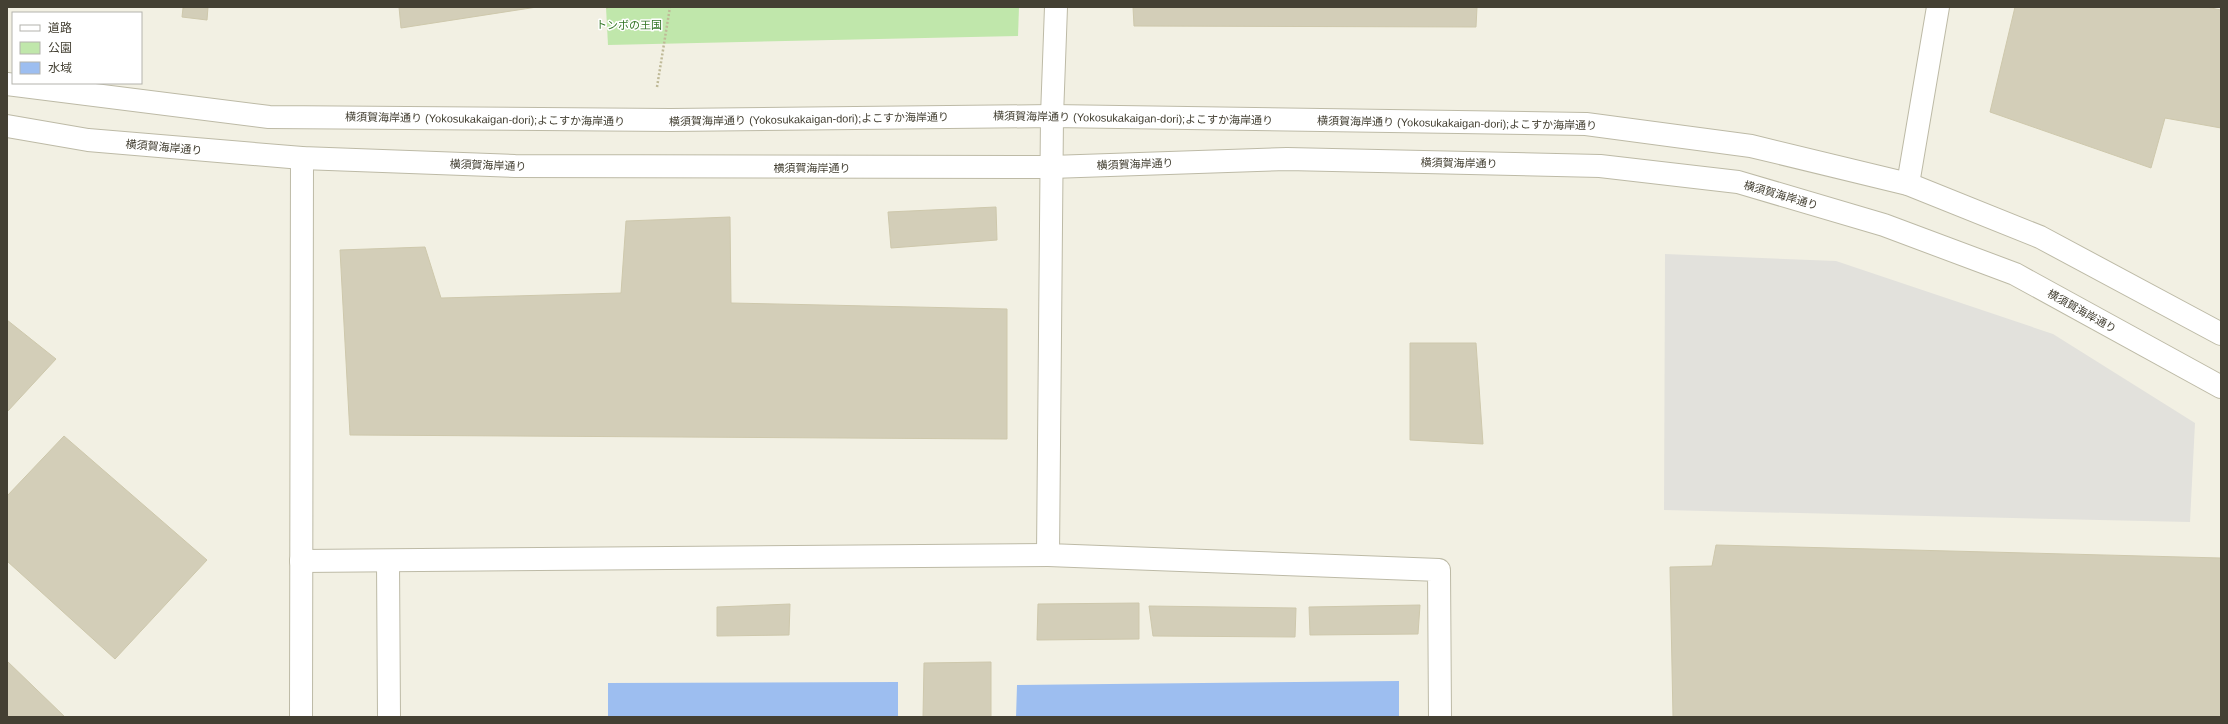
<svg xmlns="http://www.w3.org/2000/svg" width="2228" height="724" font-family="Helvetica,'Noto Sans JP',sans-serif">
<rect width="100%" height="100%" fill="#f2f0e3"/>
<path fill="#c0e7ab" d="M606,7h413l-1,29 -410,9z"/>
<path fill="#e2e1dc" d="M1665,254l171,7 217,73 142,89 -5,99 -526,-12z"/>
<g fill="#9dbef0">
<path d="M1399,681v36h-383l1,-32z"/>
<path d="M898,682v35h-290v-34z"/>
</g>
<g fill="#d3ceb8" stroke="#cec8ac">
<path d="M188,7h20l-1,13 -25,-3 1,-9z"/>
<path d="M399,7h138l-136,21z"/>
<path d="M1133,7h344l-1,20 -342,-1z"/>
<path d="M2015,7h191l15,3v118l-56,-10 -14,50 -161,-56z"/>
<path d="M996,207l1,33 -106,8 -3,-36z"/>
<path d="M730,217l1,86 276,6v130l-657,-4 -10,-185 85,-3 16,51 180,-5 5,-72z"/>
<path d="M7,320l49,39 -49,53z"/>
<path d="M1410,343h66l7,101 -73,-4z"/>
<path d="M64,436l143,124 -92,99 -108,-98v-65z"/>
<path d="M1716,545l505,13v159h-548l-3,-150 42,-1z"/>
<path d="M1139,603v36l-102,1 1,-36z"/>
<path d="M790,604l-1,31 -72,1v-29z"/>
<path d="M1420,605l-2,29 -108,1 -1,-28z"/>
<path d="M1149,606l147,2 -1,29 -142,-1z"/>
<path d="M7,661l58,56h-58z"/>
<path d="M991,662v55h-68l1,-54z"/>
</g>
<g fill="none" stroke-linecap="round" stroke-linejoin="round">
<g stroke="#bdbaa6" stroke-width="24">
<g id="minor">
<path d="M1056,7l-4,109 -4,439 391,15 1,147"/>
<path d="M7,84l262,33 402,3 381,-4 534,8 165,22 157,38 132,53 181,97"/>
<path d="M7,126l81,14 214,18 213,8 536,1 236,-8 313,7 138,16 146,43 131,49 206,113"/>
<path d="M1908,184l30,-177"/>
<path d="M301,561l747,-6"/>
<path d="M388,562l1,155"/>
<path d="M301,717l1,-559"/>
</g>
</g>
<g stroke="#bfb997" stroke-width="2.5" stroke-dasharray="2 2" stroke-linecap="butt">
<path d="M606,7h3"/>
<path d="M657,87l13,-80"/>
</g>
<use href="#minor" stroke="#fff" stroke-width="22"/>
</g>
<g text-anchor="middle" stroke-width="3" stroke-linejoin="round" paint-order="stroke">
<g font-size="11" fill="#347527" stroke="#fff">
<text x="629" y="29">トンボの王国</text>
</g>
<g font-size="11" fill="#444033" stroke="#fff">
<text transform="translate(1133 118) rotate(1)" y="4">横須賀海岸通り (Yokosukakaigan-dori);よこすか海岸通り</text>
<text transform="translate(485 119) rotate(1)" y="4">横須賀海岸通り (Yokosukakaigan-dori);よこすか海岸通り</text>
<text transform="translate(809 119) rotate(-1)" y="4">横須賀海岸通り (Yokosukakaigan-dori);よこすか海岸通り</text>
<text transform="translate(1457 123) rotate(1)" y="4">横須賀海岸通り (Yokosukakaigan-dori);よこすか海岸通り</text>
<text transform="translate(164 147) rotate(5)" y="4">横須賀海岸通り</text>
<text transform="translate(1459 163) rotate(1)" y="4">横須賀海岸通り</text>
<text transform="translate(1135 164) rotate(-2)" y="4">横須賀海岸通り</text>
<text transform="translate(488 165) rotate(2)" y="4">横須賀海岸通り</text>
<text x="812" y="172">横須賀海岸通り</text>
<text transform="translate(1781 195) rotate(16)" y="4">横須賀海岸通り</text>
<text transform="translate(2082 311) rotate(29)" y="4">横須賀海岸通り</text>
</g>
</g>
<rect width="2228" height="724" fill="none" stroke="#444033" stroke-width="16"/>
<rect x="12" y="12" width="130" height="72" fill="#ffffff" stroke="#b4b3ad"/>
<rect x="20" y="25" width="20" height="6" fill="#ffffff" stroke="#b4b3ad"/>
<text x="48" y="32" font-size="12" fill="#444033">道路</text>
<rect x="20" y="42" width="20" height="12" fill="#c0e7ab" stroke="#b4b3ad"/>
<text x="48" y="52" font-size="12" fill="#444033">公園</text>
<rect x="20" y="62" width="20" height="12" fill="#9dbef0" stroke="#b4b3ad"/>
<text x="48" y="72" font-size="12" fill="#444033">水域</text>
</svg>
